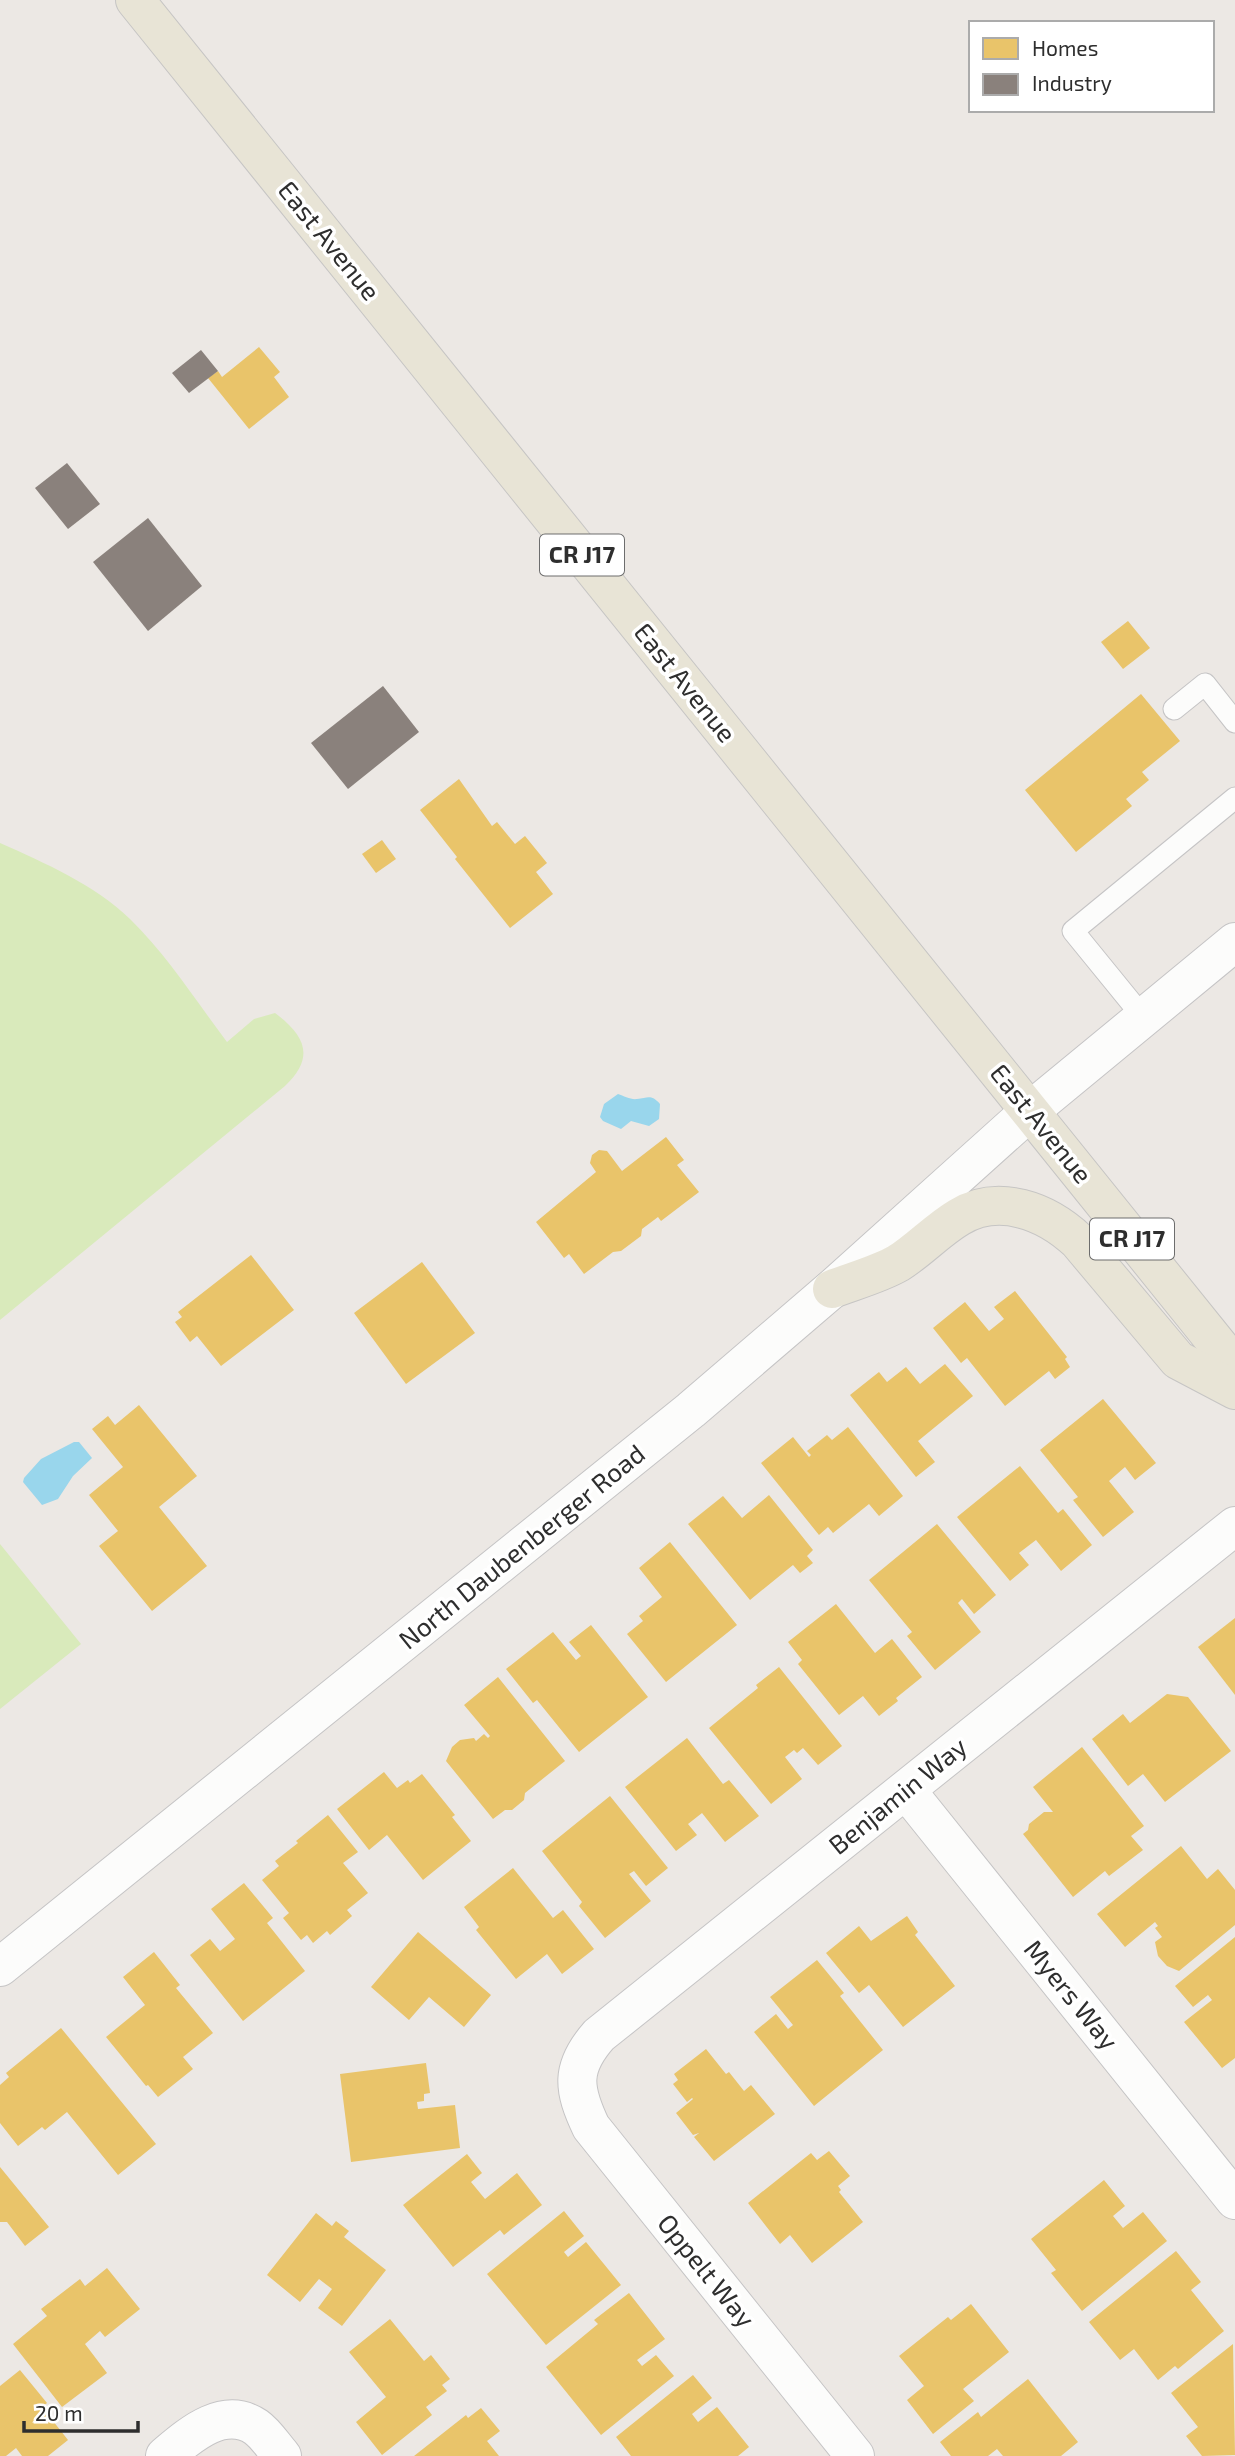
<svg xmlns="http://www.w3.org/2000/svg" width="1235" height="2456" font-family="'Exo 2',sans-serif">
<rect width="100%" height="100%" fill="#ece8e4"/>
<g fill="#d9eabb">
<path d="M0,843c45,20 95,42 130,76 37,36 66,82 97,123l27,-23 21,-6c31,23 40,45 10,73l-285,234z"/>
<path d="M0,1544l81,100 -81,65z"/>
</g>
<g fill="#99d6ec">
<path d="M618,1094c6,2 13,6 19,5 11,-1 14,-5 23,5l-1,15 -10,7 -18,-5 -10,8 -18,-8 -3,-4 4,-13z"/>
<path d="M74,1442h5l13,16 -19,18 -15,23 -16,6 -19,-23 1,-4 17,-19z"/>
</g>
<g fill="#e9c46a">
<path d="M259,347l21,25 -6,5 15,20 -40,32 -41,-51 10,-7 4,6z"/>
<path d="M1128,621l22,27 -27,21 -22,-27z"/>
<path d="M1141,694l39,47 -38,31 7,8 -23,19 6,7 -56,46 -51,-62z"/>
<path d="M459,779l33,47 5,-4 18,22 10,-8 22,27 -11,9 17,22 -43,34 -55,-69 2,-2 -37,-47z"/>
<path d="M382,840l14,19 -20,14 -14,-19z"/>
<path d="M666,1137l18,23 -7,5 22,27 -38,29 -3,-4 -16,12 -1,7 -20,15 -8,1 -29,22 -15,-20 -5,4 -28,-36 60,-50 -6,-9 2,-8 7,-5 8,1 15,20z"/>
<path d="M251,1255l43,55 -73,56 -24,-30 -7,6 -15,-20 7,-5 -4,-5z"/>
<path d="M422,1262l53,71 -69,51 -52,-71z"/>
<path d="M1015,1291l52,66 -2,2 5,8 -15,12 -6,-8 -44,35 -38,-48 -6,5 -28,-35 32,-26 24,29 15,-12 -10,-12z"/>
<path d="M945,1364l28,32 -55,45 17,21 -19,15 -66,-82 29,-23 8,10 19,-15 14,17z"/>
<path d="M1103,1399l53,64 -21,17 -10,-13 -16,14 25,31 -31,25 -30,-37 5,-3 -38,-47z"/>
<path d="M139,1405l58,71 -38,31 48,59 -55,45 -53,-65 19,-15 -29,-36 34,-28 -31,-38 16,-13 7,9z"/>
<path d="M848,1427l55,69 -24,20 -10,-12 -36,29 -5,-6 -9,8 -58,-72 32,-26 16,20 2,-2 -4,-4 20,-16 5,5z"/>
<path d="M1020,1466l38,47 5,-4 29,36 -31,26 -25,-31 -17,13 10,12 -19,16 -53,-64z"/>
<path d="M769,1495l44,55 -6,6 6,7 -13,10 -7,-8 -43,35 -62,-76 35,-28 19,22z"/>
<path d="M937,1524l59,71 -22,19 -12,-15 -4,4 23,29 -46,38 -28,-34 5,-4 -43,-52z"/>
<path d="M670,1542l67,83 -71,57 -39,-48 16,-13 -4,-5 23,-19 -23,-29z"/>
<path d="M836,1604l39,49 17,-14 30,38 -26,21 2,3 -19,15 -16,-20 -24,19 -41,-51 4,-4 -14,-18z"/>
<path d="M1235,1618v77l-37,-48z"/>
<path d="M591,1625l57,72 -69,55 -42,-52 -4,3 -27,-34 47,-37 23,28 5,-4 -12,-14z"/>
<path d="M779,1667l63,79 -24,19 -15,-17 -6,5 -3,-3 -9,7 17,22 -31,25 -62,-76 49,-40 -2,-3z"/>
<path d="M498,1677l67,84 -40,32 -1,7 -12,10h-7l-12,9 -47,-58 6,-14 8,-7 14,-2 2,3 8,-7 4,4 2,-2 -26,-31z"/>
<path d="M1167,1694l21,3 43,54 -66,51 -22,-28 -15,12 -36,-47 31,-25 7,9z"/>
<path d="M687,1738l36,46 6,-4 30,36 -34,26 -23,-29 -14,11 9,11 -21,16 -51,-64z"/>
<path d="M1082,1747l62,79 -13,10 12,14 -34,26 -4,-5 -32,26 -50,-63 5,-4 1,-6 15,-12h9l-20,-25z"/>
<path d="M384,1772l13,16 11,-8 2,3 12,-9 33,41 -3,2 19,24 -48,39 -36,-45 -18,15 -32,-41z"/>
<path d="M610,1796l58,72 -22,18 -12,-15 -5,3 22,27 -46,37 -26,-32 3,-4 -40,-51z"/>
<path d="M328,1815l30,37 -15,11 25,30 -21,17 5,6 -22,19 -3,-4 -14,12 -6,-8 -6,5 -18,-22 6,-5 -27,-33 17,-14 -4,-5 23,-18 -2,-2z"/>
<path d="M1181,1846l26,33 11,-10 17,21v35l-56,46 -12,-5 -9,-10 -3,-14 7,-5 -7,-9 3,-2 -3,-4 -30,25 -28,-33z"/>
<path d="M513,1868l40,50 10,-8 31,39 -32,25 -15,-20 -31,25 -40,-49 3,-3 -15,-20z"/>
<path d="M244,1883l29,35 -6,5 38,48 -62,50 -53,-66 20,-16 10,12 15,-12 -24,-30z"/>
<path d="M907,1916l11,16 -3,3 40,51 -52,41 -34,-42 -10,8 -33,-40 33,-27 12,15z"/>
<path d="M418,1932l73,63 -27,32 -35,-30 -20,23 -38,-33z"/>
<path d="M1235,1937v121l-13,10 -38,-46 28,-22 -4,-5 -15,12 -18,-21z"/>
<path d="M154,1952l26,33 -4,3 37,45 -30,24 10,12 -35,28 -10,-12 -2,1 -40,-49 39,-32 -22,-28z"/>
<path d="M817,1960l27,33 -4,3 43,54 -69,56 -60,-74 22,-18 12,15 5,-4 -23,-28z"/>
<path d="M61,2028l95,116 -38,31 -51,-63 -22,18 -3,-3 -24,19 -18,-23v-38l9,-8 -3,-4z"/>
<path d="M706,2049l20,25 3,-2 15,19 7,-6 24,29 -61,47 -20,-24 5,-4 -6,2 -17,-22 17,-14 -1,-1 -5,4 -14,-18 5,-4 -4,-6z"/>
<path d="M426,2063l4,30 -6,1v7l-7,1 1,7 37,-4 5,43 -109,14 -11,-88z"/>
<path d="M829,2151l21,25 -12,10 3,4 -2,2 24,30 -51,41 -22,-28 -10,9 -32,-41 63,-50 6,7z"/>
<path d="M467,2154l15,19 -11,9 14,17 32,-26 25,32 -38,30 -4,-5 -47,37 -50,-62z"/>
<path d="M0,2167l49,60 -24,19 -18,-24h-7z"/>
<path d="M1104,2180l21,26 -12,10 10,12 20,-16 24,29 -85,70 -31,-38 5,-3 -25,-31z"/>
<path d="M564,2211l20,25 -20,16 4,5 18,-15 35,43 -75,60 -59,-71z"/>
<path d="M316,2213l16,13 4,-5 13,10 -5,6 42,33 -44,56 -24,-18 14,-19 -13,-10 -19,23 -33,-27z"/>
<path d="M1176,2251l25,31 -10,8 33,41 -46,38 -3,-3 -17,14 -24,-31 -14,11 -31,-38z"/>
<path d="M107,2268l33,41 -35,28 -5,-6 -15,13 22,29 -45,34 -49,-63 34,-28 -6,-7 39,-30 5,7z"/>
<path d="M629,2293l36,46 -28,21 5,6 14,-11 18,21 -73,59 -55,-68 52,-43 -4,-4z"/>
<path d="M971,2304l38,48 -46,37 11,12 -41,33 -26,-34 17,-14 -25,-30 49,-39 3,3z"/>
<path d="M390,2319l34,42 7,-6 19,24 -8,6 5,6 -21,16 6,8 -50,40 -26,-33 30,-25 -37,-45z"/>
<path d="M1233,2344l2,111 -33,1 -16,-20 12,-9 -27,-34z"/>
<path d="M20,2370l27,33 -5,4 26,33 -20,16h-26l-6,-8 -10,8h-6v-70z"/>
<path d="M693,2375l19,23 -20,16 6,8 19,-15 32,40 -11,9h-107l-15,-19z"/>
<path d="M1028,2379l50,63 -17,14h-58l-6,-7 -9,7h-37l-11,-14 38,-30 3,5z"/>
<path d="M481,2408l19,23 -13,10 12,15h-85l52,-41 2,3z"/>
</g>
<g fill="#8a817c">
<path d="M201,350l17,21 -29,22 -17,-20z"/>
<path d="M67,463l33,41 -32,25 -33,-41z"/>
<path d="M148,518l54,68 -54,45 -55,-69z"/>
<path d="M383,686l36,46 -71,57 -37,-46z"/>
</g>
<g fill="none" stroke-linecap="round" stroke-linejoin="round">
<g stroke="#c5c4c5" stroke-width="23">
<g id="service">
<path d="M1174,709l31,-25 30,38"/>
<path d="M1143,1017l-70,-86 162,-133"/>
</g>
</g>
<g stroke="#c5c4c5" stroke-width="40">
<g id="minor">
<path d="M1030,1111l205,-169"/>
<path d="M906,1790l329,410"/>
<path d="M165,2456c24,-20 58,-51 91,-29 10,7 18,20 26,29"/>
<path d="M855,2456l-264,-329c-18,-38 -21,-59 8,-92l636,-509"/>
</g>
</g>
<g stroke="#c5c4c5" stroke-width="40">
<path id="tertiary" d="M0,1967l691,-557 141,-121 198,-178"/>
</g>
<g stroke="#c6c5c4" stroke-width="40">
<g id="primary">
<path d="M135,0l1100,1366"/>
<path d="M832,1289c21,-8 47,-15 66,-26 21,-13 39,-33 61,-46 40,-24 87,-6 119,24l100,119 57,30"/>
</g>
</g>
<use href="#service" stroke="#fcfcfb" stroke-width="21"/>
<use href="#minor" stroke="#fcfcfb" stroke-width="38"/>
<use href="#tertiary" stroke="#fcfcfb" stroke-width="38"/>
<use href="#primary" stroke="#e8e4d6" stroke-width="38"/>
</g>
<g text-anchor="middle" stroke-width="7" stroke-linejoin="round" paint-order="stroke">
<g fill="#fff" stroke="#6d6d6d" stroke-width="2">
<rect x="540" y="534.5" width="84" height="41" rx="5"/>
<rect x="1090" y="1218.5" width="84" height="41" rx="5"/>
</g>
<g font-size="24" font-weight="bold" fill="#2e2e2e">
<text x="582" y="563">CR J17</text>
<text x="1132" y="1247">CR J17</text>
</g>
<g font-size="26" fill="#2e2e2e" stroke="#fff">
<text transform="translate(329 241) rotate(51)" y="9">East Avenue</text>
<text transform="translate(685 683) rotate(51)" y="9">East Avenue</text>
<text transform="translate(1041 1124) rotate(51)" y="9">East Avenue</text>
<text transform="translate(522 1547) rotate(-39)" y="9">North Daubenberger Road</text>
<text transform="translate(898 1796) rotate(-39)" y="9">Benjamin Way</text>
<text transform="translate(1071 1995) rotate(51)" y="9">Myers Way</text>
<text transform="translate(706 2271) rotate(51)" y="9">Oppelt Way</text>
</g>
</g>
<rect x="969" y="21" width="245" height="91" fill="#ffffff" stroke="#ababab" stroke-width="2"/>
<rect x="983" y="38" width="35" height="21" fill="#e9c46a" stroke="#ababab" stroke-width="2"/>
<text x="1032" y="56" font-size="21" fill="#2e2e2e">Homes</text>
<rect x="983" y="74" width="35" height="21" fill="#8a817c" stroke="#ababab" stroke-width="2"/>
<text x="1032" y="91" font-size="21" fill="#2e2e2e">Industry</text>
<path d="M24 2421v10h114v-10" fill="none" stroke="#2e2e2e" stroke-width="3.5"/>
<text x="35" y="2421" font-size="21" fill="#2e2e2e" stroke="#ffffff" stroke-width="5" paint-order="stroke">20 m</text>
</svg>
